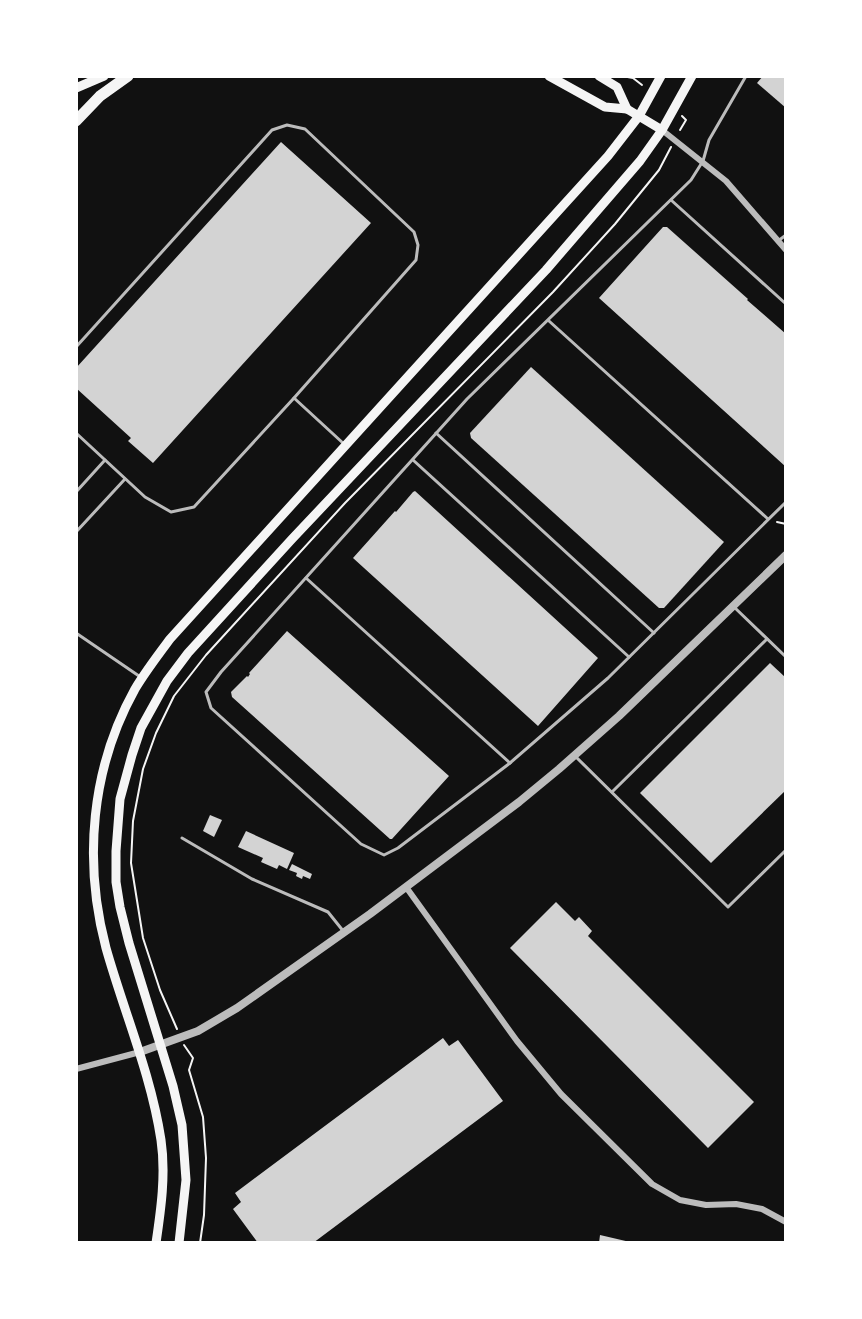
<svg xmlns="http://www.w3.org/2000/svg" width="862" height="1319" font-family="Rubik,sans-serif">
<rect width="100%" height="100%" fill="#111"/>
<g fill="#d3d3d3">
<path d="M763,76h23v32l-29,-25z"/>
<path d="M281,142l90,81 -218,240 -25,-22 3,-3 -55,-50v-20z"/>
<path d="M663,227h4l81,72 -1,1 39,34v133l-187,-169z"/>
<path d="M531,367l193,175 -60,66h-5l-188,-170 -1,-5z"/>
<path d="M415,491l183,167 -60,68 -185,-168 42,-47 1,1 17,-20z"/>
<path d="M287,631l162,145 -57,63h-2l-158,-142 -1,-5 16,-16 1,1 2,-3 -1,-1z"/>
<path d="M770,663l16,15v112l-75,73 -71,-70z"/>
<path d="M210,815l12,5 -8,17 -11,-6z"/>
<path d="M246,831l48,22 -7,16 -8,-4 -2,4 -16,-7 2,-4 -25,-11z"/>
<path d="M292,864l20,10 -2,5 -7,-3 -1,3 -6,-3 1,-3 -8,-3z"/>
<path d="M556,902l19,19 4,-4 13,14 -4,5 166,166 -46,46 -198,-200z"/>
<path d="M443,1038l6,8 9,-6 45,61 -190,142h-55l-25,-34 8,-7 -6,-9z"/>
<path d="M600,1235l30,7 -1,1h-30z"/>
</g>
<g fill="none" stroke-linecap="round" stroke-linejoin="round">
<g stroke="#f5f5f5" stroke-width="2">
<path d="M622,76l11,2 9,7"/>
<path d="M680,130l6,-10 -4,-4"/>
<path d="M777,522l9,2"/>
<path d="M177,1029l-17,-39 -17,-52 -12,-75 2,-42 10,-52 13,-36 18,-37 32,-41 139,-152 208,-211 62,-68 44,-54 12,-23"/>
<path d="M184,1045l9,13 -4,12 14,47 3,41 -2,57 -4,28"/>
</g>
<g stroke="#bcbcbc" stroke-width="3">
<path d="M746,76l-37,64 -6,21 -12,19 -224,219 -246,273 -15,20 5,16 150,136 23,11 14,-7 112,-85 98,-85 178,-176"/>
<path d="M671,200l115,104"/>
<path d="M778,241l8,-6"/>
<path d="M549,321l219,198"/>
<path d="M76,347l196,-217 15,-5 18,4 109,103 4,13 -2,15 -122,138 -100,109 -23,5 -26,-15 -69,-64"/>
<path d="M294,398l50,46"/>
<path d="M436,433l218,200"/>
<path d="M413,460l216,197"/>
<path d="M76,492l29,-32"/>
<path d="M76,532l49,-53"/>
<path d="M306,578l204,185"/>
<path d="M734,607l52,50"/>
<path d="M76,633l63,43"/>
<path d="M575,756l153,151 58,-57"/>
<path d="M612,792l155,-153"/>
<path d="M182,838l70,41 76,33 16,20"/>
</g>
<g stroke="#bcbcbc" stroke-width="6">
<path d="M662,130l64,51 60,69"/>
<path d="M406,887l111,154 44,53 91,90 28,16 26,5 30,-1 26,5 24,13"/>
<path d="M76,1069l64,-17"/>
</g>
<path stroke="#bcbcbc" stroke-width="8" d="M140,1052l58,-21 39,-23 133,-94 149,-112 40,-33 60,-53 167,-161"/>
<g stroke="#f5f5f5" stroke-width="9">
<path d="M549,76l56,31 22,2 35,21"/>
<path d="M599,76l18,11 10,22"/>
<path d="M76,88l28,-12"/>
<path d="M156,1243c5,-34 10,-69 5,-103 -10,-66 -37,-128 -55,-192 -23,-87 -15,-180 29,-259 10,-17 23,-34 35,-50l438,-483 31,-40 22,-40"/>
<path d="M179,1243l7,-63 -4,-55 -9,-39 -44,-143 -9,-36 -4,-25v-31l4,-52 12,-44 9,-27 26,-47 21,-28 104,-114 254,-269 94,-109 22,-31 30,-54"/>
</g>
<path stroke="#f5f5f5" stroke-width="11" d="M76,121l24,-25 28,-20"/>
</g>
<rect width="862" height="1319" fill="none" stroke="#ffffff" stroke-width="156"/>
</svg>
